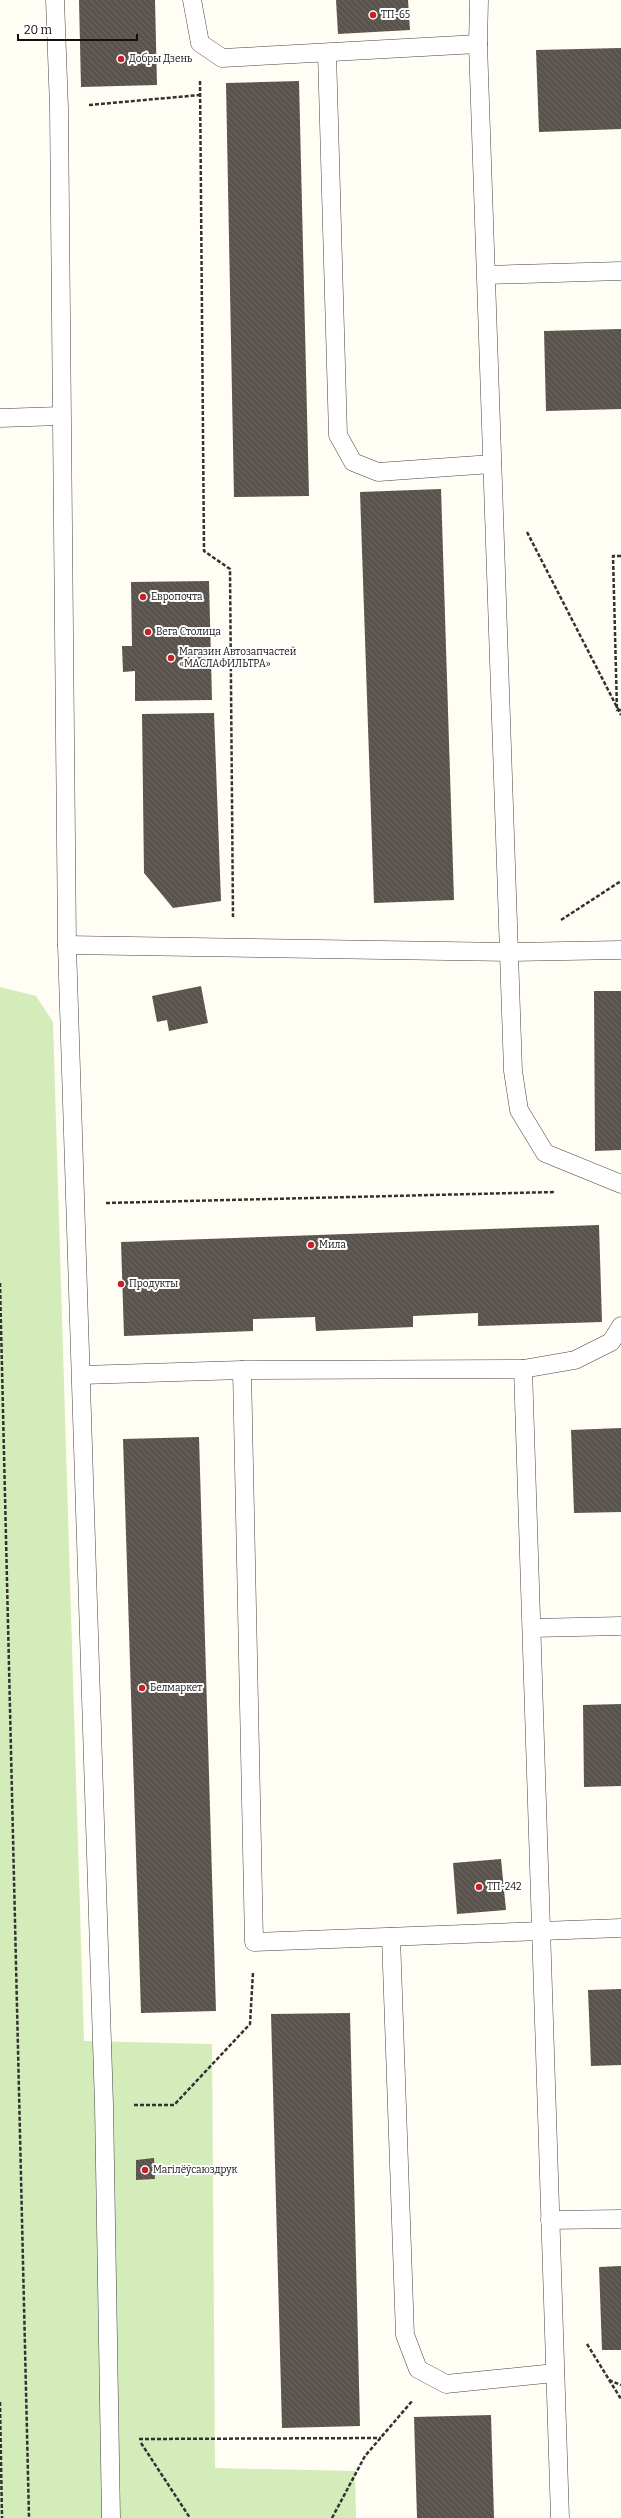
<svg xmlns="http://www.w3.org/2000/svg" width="621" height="2518" font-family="Bitter,serif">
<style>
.park{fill:#d3ecba}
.building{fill:url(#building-back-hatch)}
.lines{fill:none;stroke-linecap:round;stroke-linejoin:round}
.service-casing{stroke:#434343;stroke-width:19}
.path{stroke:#323232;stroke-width:2.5;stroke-dasharray:4 2;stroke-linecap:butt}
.service{stroke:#fff;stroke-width:18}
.poi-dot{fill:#c92025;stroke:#fff;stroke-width:1.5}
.labels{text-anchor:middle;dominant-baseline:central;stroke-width:4;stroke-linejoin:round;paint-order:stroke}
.poi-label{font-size:10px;fill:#101010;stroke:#fff;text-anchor:start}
</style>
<defs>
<pattern id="building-back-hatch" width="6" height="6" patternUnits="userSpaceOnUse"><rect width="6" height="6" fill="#5a524c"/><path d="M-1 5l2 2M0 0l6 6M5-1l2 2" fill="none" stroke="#6d6661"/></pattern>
</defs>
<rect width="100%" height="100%" fill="#fffdf4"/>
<!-- park -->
<path class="park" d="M0 987 36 996 53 1022 84 2041 212 2044 215 2468 355 2471 356 2518H0Z"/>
<!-- building -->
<g class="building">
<path d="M79 0H155L157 85 81 87Z"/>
<path d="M336 0H408L410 30 338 34Z"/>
<path d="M621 48V129L539 132 536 50Z"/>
<path d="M299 81 309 496 234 497 226 83Z"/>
<path d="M621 329V409L546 411 544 331Z"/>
<path d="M441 489 454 900 374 903 360 492Z"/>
<path d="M209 581 212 700 135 701V671L123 672 122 646H132L131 582Z"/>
<path d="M214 713 221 901 173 908 144 873 142 714Z"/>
<path d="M201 986 208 1023 169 1031 167 1020 157 1022 152 996Z"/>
<path d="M594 991H621V1150L595 1151Z"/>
<path d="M599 1225 602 1322 478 1326V1313L413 1316V1327L316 1331 315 1317 253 1319V1331L124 1336 121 1242Z"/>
<path d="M621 1428V1512L574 1513 571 1430Z"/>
<path d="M199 1437 216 2011 141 2013 123 1439Z"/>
<path d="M621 1704V1786L584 1787 583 1705Z"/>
<path d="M501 1859 506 1910 457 1914 453 1863Z"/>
<path d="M621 1989V2065L591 2066 588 1990Z"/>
<path d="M350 2013 360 2426 282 2428 271 2014Z"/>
<path d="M154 2158 155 2179 136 2180V2160Z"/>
<path d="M621 2266V2350H602L599 2267Z"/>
<path d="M491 2415 494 2518H417L414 2417Z"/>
</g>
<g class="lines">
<!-- service casing -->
<g class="service-casing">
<g id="service">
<path d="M55 0 59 108 67 945 104 2105 111 2518"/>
<path d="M192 0 200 43 222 58 478 44"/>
<path d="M479 0 478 44 513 1071 519 1110 545 1153 621 1184"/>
<path d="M327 53 338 435 353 462 378 472 492 464"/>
<path d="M487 275 621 271"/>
<path d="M0 418 60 416"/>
<path d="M67 945 511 952 621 950"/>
<path d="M523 1369 560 2518"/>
<path d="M242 1370 254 1942 621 1928"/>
<path d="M82 1375 242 1370 523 1369 575 1360 611 1342 621 1326"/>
<path d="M532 1628 621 1626"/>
<path d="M391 1937 405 2335 418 2369 446 2384 555 2373"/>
<path d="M550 2220 621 2219"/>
</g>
</g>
<!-- path -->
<g class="path">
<path d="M200 81 204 551 230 569 233 917"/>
<path d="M89 105 200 95"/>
<path d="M527 532 621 715"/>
<path d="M621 556H613L617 710H621"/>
<path d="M561 920 621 881"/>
<path d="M106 1203 555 1192"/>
<path d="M0 1283 29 2518"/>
<path d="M134 2105H174L250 2024 253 1972"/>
<path d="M587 2344 621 2399"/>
<path d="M609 2380 621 2385"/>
<path d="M0 2402 2 2518"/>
<path d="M139 2439 381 2438"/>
<path d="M141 2443 190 2518"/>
<path d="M332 2518 365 2456 413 2400"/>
</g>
<!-- service -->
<use href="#service" class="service"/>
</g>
<!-- markers -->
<g class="poi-dot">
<circle cx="373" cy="15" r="4"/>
<circle cx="121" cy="59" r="4"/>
<circle cx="143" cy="597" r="4"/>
<circle cx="148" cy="632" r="4"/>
<circle cx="171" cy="658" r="4"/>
<circle cx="311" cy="1245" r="4"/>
<circle cx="121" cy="1284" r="4"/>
<circle cx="142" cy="1688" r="4"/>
<circle cx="479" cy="1887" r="4"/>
<circle cx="145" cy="2170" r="4"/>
</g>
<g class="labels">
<!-- poi labels -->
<g class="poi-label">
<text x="381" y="15">ТП-65</text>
<text x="129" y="59">Добры Дзень</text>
<text x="151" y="597">Европочта</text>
<text x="156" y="632">Вега Столица</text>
<text x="179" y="652">Магазин Автозапчастей<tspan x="179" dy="12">«МАСЛАФИЛЬТРА»</tspan></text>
<text x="319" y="1245">Мила</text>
<text x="129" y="1284">Продукты</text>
<text x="150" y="1688">Белмаркет</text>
<text x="487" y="1887">ТП-242</text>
<text x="153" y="2170">Магілёўсаюздрук</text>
</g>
</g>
<!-- scale -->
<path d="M18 34v6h119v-6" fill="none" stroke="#101010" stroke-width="2"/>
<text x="24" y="34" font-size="12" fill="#101010" stroke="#ffffff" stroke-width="3" paint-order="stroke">20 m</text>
</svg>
